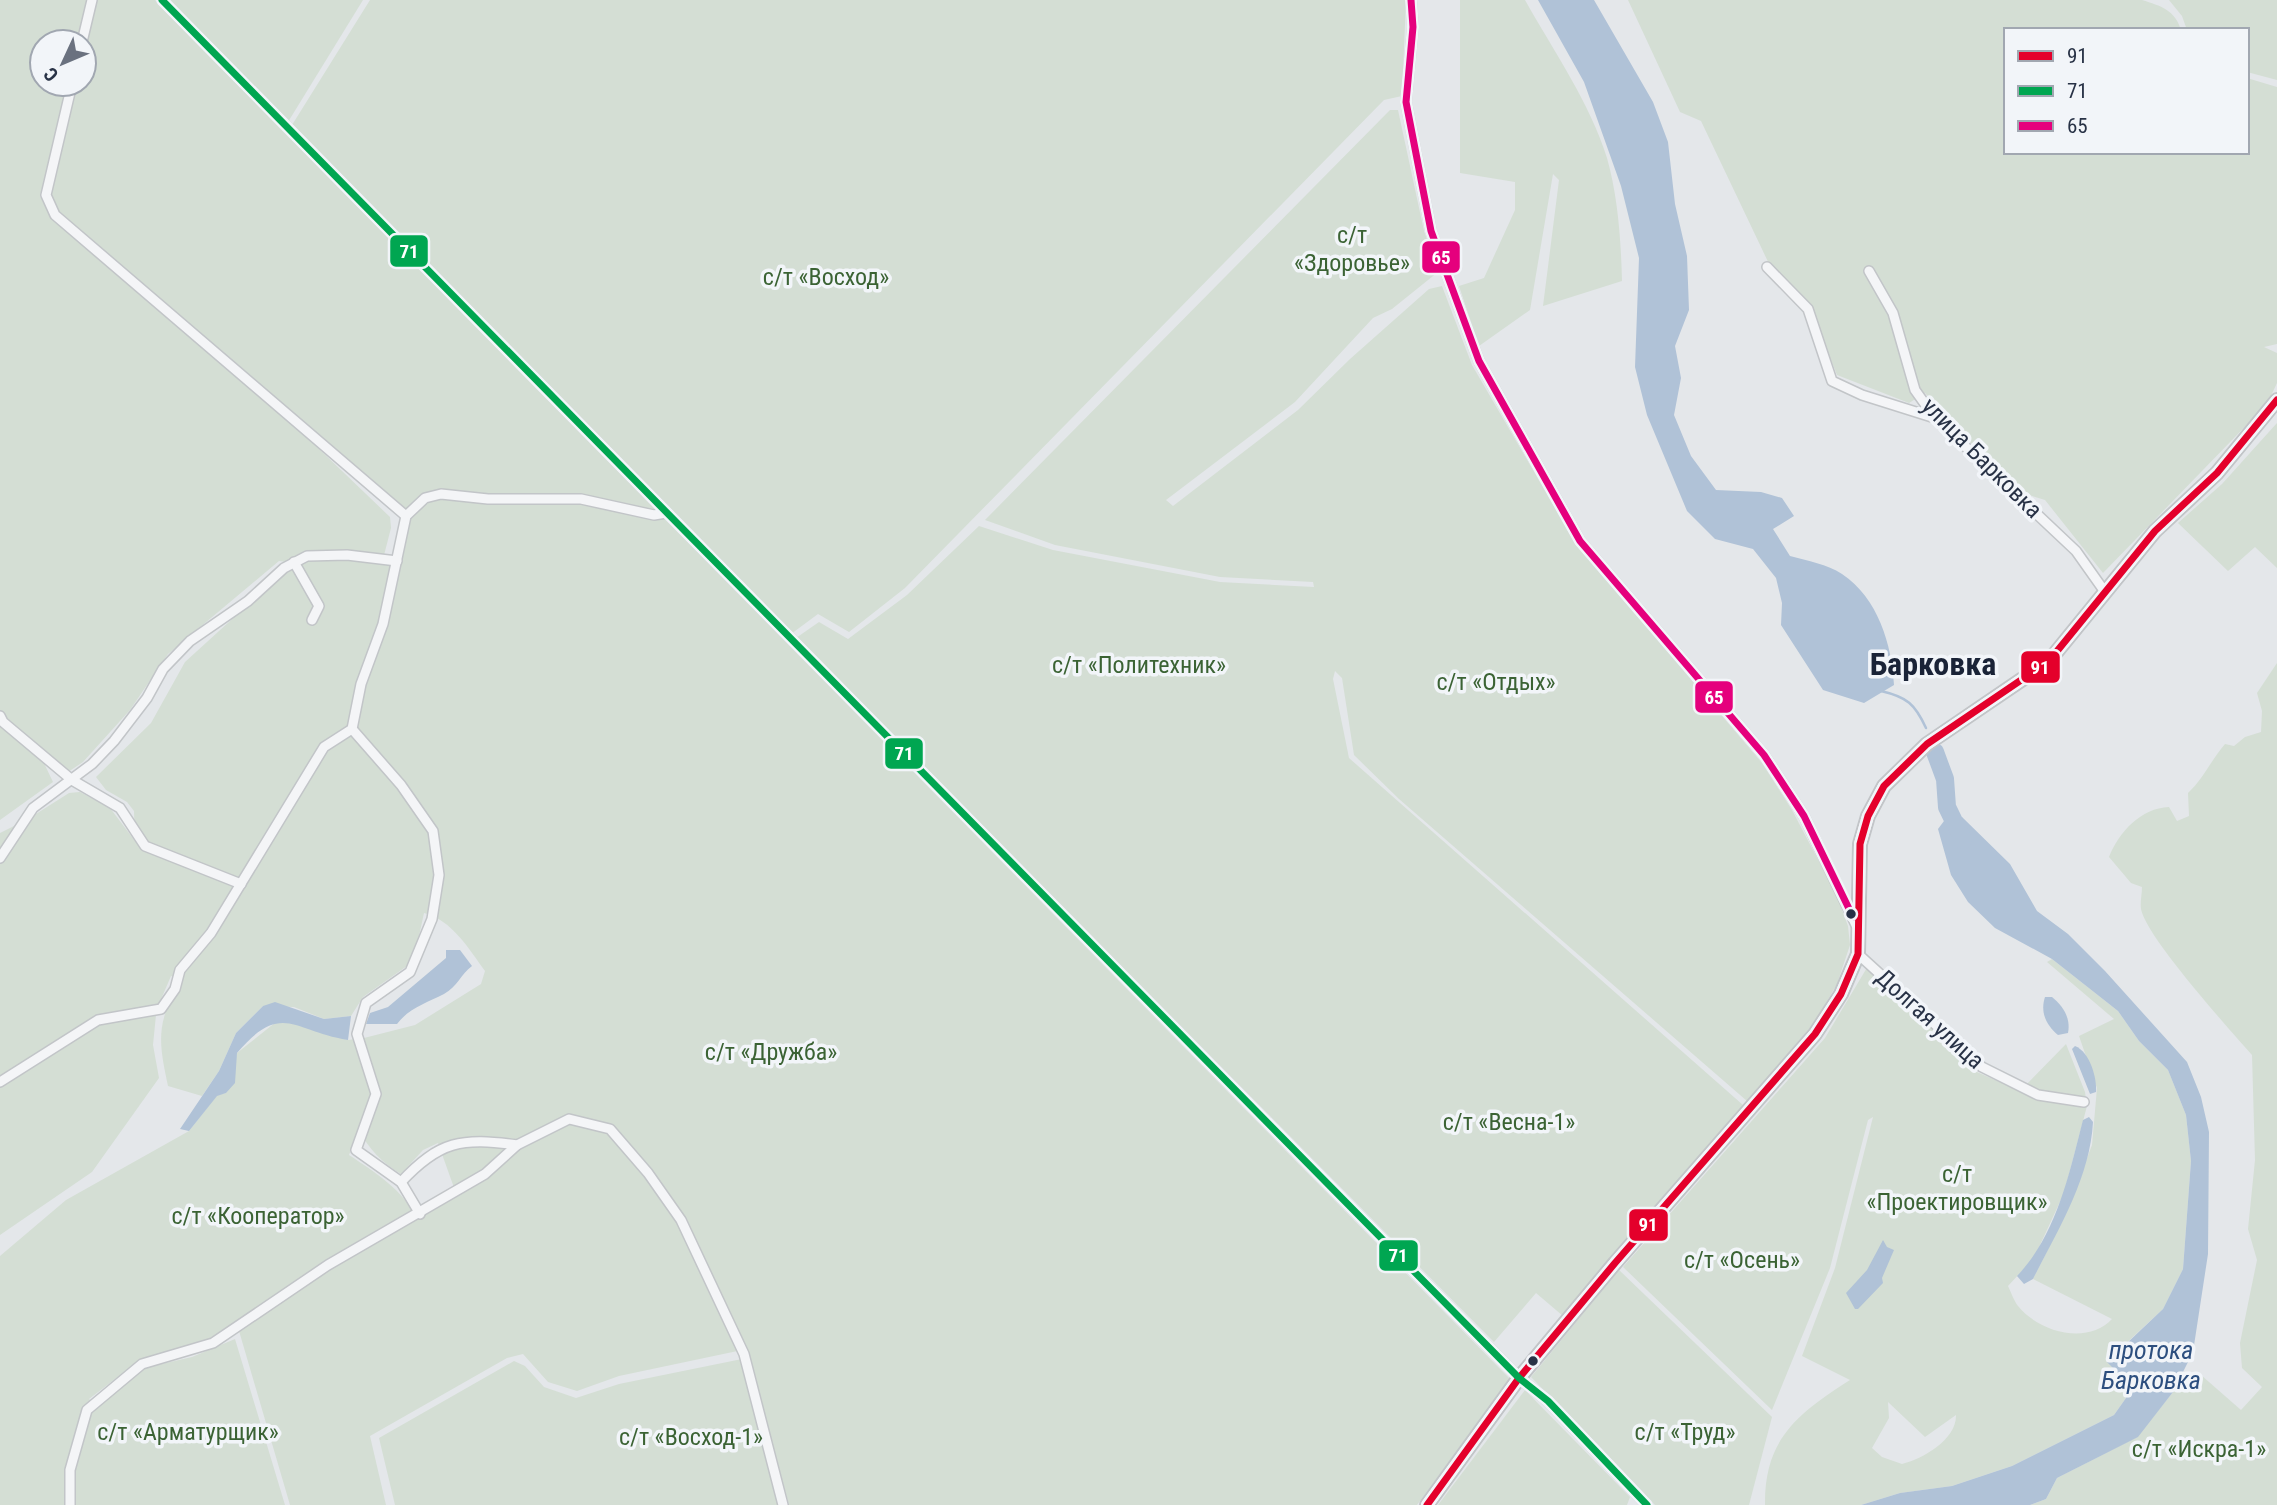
<svg xmlns="http://www.w3.org/2000/svg" width="2277" height="1505" font-family="'Roboto Condensed',sans-serif">
<style>
.green{fill:#d4ded4;fill-rule:evenodd}
.water{fill:#b0c2d7}
.lines{fill:none;stroke-linecap:round;stroke-linejoin:round}
.stream{stroke:#b0c2d7;stroke-width:2.5}
.river{stroke:#b0c2d7;stroke-width:18}
.street-casing{stroke:#c2c5c8;stroke-width:12}
.secondary-casing{stroke:#c2c5c8;stroke-width:16}
.street{stroke:#f4f5f7;stroke-width:9}
.secondary{stroke:#f8f8f8;stroke-width:12}
.bus-1-casing{stroke:#f2f5f9;stroke-width:12}
.bus-2-casing{stroke:#f2f5f9;stroke-width:12}
.bus-3-casing{stroke:#f2f5f9;stroke-width:12}
.bus-1{stroke:#e4002b;stroke-width:7}
.bus-2{stroke:#00a651;stroke-width:7}
.bus-3{stroke:#e5007d;stroke-width:7}
.bus-dot{fill:#283246;stroke:#f2f5f9;stroke-width:2.5}
.labels{text-anchor:middle;dominant-baseline:central;stroke-width:7;stroke-linejoin:round;paint-order:stroke}
.park-label{font-size:24px;fill:#3b6334;stroke:#f2f5f9}
.street-label{font-size:24px;fill:#283246;stroke:#f2f5f9}
.water-label{font-size:26px;font-style:italic;fill:#2d4f7f;stroke:#f2f5f9}
.district-label{font-size:32px;font-weight:bold;fill:#1a2337;stroke:#f2f5f9}
.line-badge{stroke:#f2f5f9;stroke-width:2.5}
.badge-label{font-size:19px;text-anchor:middle;font-weight:bold;fill:#fff}
</style>
<rect width="100%" height="100%" fill="#e4e7ea"/>
<!-- green -->
<g class="green">
<path d="M0 0H155L1510 1379 1417 1505H789L747 1349 619 1376 577 1391 548 1382 523 1354 507 1358 370 1436 386 1505H290L237 1324 211 1341 176 1354 141 1359 89 1399 97 1406 144 1368 192 1357 235 1339 285 1505H0V1256L66 1200 189 1131 217 1095 226 1093 237 1053 276 1022H289L348 1040 364 1038 415 1025 481 984 485 971C469 949 452 920 424 913L416 950 407 966 363 997 351 1016 324 1019 294 1007 263 1006 236 1033 219 1071 202 1096 168 1086C163 1061 157 1039 165 1014 169 1001 179 994 180 980L171 976 159 1004 96 1015 23 1063 101 1022 156 1015 153 1045 159 1078 92 1172 0 1235V833L28 819 69 793 80 792 110 808 135 841 134 811 127 802 106 790 96 777 151 723 185 662 230 621 286 562 279 561 168 654 130 710 83 762 68 772 33 740 53 782 0 820ZM42 42H84V84H42ZM55 134 63 144 50 194 58 213 157 297 150 302 51 217 40 196ZM323 441 411 516 400 567 382 563 391 528 390 517 317 447ZM359 1129C367 1148 384 1164 401 1174L423 1150 438 1143 457 1196 417 1218C402 1189 376 1173 349 1155Z"/>
<path d="M166 0H363L288 122Z"/>
<path d="M370 0H1406L1402 96 1384 100 905 588 849 632 818 614 791 634 292 125Z"/>
<path d="M1460 0H1525C1553 50 1590 103 1607 158 1618 197 1621 241 1622 281L1543 306 1559 180 1553 174 1530 310 1479 346 1459 286 1484 278 1515 210V182L1460 173Z"/>
<path d="M1628 0H2142C2161 6 2175 10 2181 30H2006V152H2247V78L2277 87V344L2264 347 2277 353V383L2267 404 2103 573 2045 500 2029 495 1963 436 1925 393 1909 403 1837 375 1810 307 1771 268 1701 121 1680 112Z"/>
<path d="M2169 0H2277V80L2247 72V30H2187L2182 16Z"/>
<path d="M1390 110H1398L1424 231 1438 272 1392 309 1373 318 1295 402 1166 500 1173 506 1298 410 1350 359 1429 289 1442 286 1472 365 1576 544 1762 763 1792 810 1837 896 1848 926 1850 945 1837 984 1815 1022 1747 1101 1399 799 1354 755 1342 678 1335 671 1333 679 1349 758 1743 1105 1563 1316 1536 1293 1494 1342 796 638 819 622 848 639 907 595 979 526 1053 550 1220 582 1314 587 1313 582 1220 577 1055 545 985 520Z"/>
<path d="M2277 423V568L2255 547 2228 571 2178 523 2222 484Z"/>
<path d="M2277 663V1505H2030L2046 1499 2057 1478 2137 1437 2173 1392 2201 1375 2241 1410 2262 1387 2242 1368 2240 1343 2257 1260 2248 1229 2255 1160 2252 1055C2230 1030 2146 937 2141 909 2140 902 2142 894 2142 887L2131 883 2109 857C2119 832 2141 808 2169 807L2177 821 2189 816 2188 793C2204 778 2211 760 2225 744L2234 746 2245 737 2261 732 2262 711 2257 693Z"/>
<path d="M2052 959 2118 1011 2139 1041 2168 1070 2186 1115 2191 1161 2183 1269 2163 1309 2107 1361 2121 1376 2126 1398 2114 1415 2012 1466 1952 1486 1900 1493 1861 1505H1765C1764 1438 1799 1413 1850 1380L1802 1356 1835 1268 1873 1117 1868 1120 1830 1268 1772 1410 1623 1267 1825 1038 1868 966 1965 1057 1961 1065 2020 1091 2066 1044 2085 1092 2087 1106 2064 1193 2034 1258 2008 1286C2011 1292 2014 1301 2018 1306 2040 1333 2088 1345 2112 1319L2033 1279 2065 1215 2092 1145 2097 1088 2079 1036 2114 1019 2047 962ZM1888 1402 1925 1437 1956 1415C1957 1439 1923 1459 1902 1464L1882 1457 1872 1448 1889 1418Z"/>
<path d="M1619 1270 1772 1417 1749 1505H1655L1531 1377Z"/>
<path d="M742 1359 778 1505H395L379 1438 514 1361 525 1366 544 1387 576 1398 619 1384Z"/>
<path d="M1525 1390 1630 1497 1627 1505H1438Z"/>
</g>
<!-- water -->
<g class="water">
<path d="M1538 0H1594L1653 102 1668 142 1675 204 1687 256 1689 310 1675 346 1681 378 1674 415 1691 456 1716 490 1761 492 1782 498 1794 516 1773 529 1790 556C1808 561 1827 564 1842 574 1878 598 1892 645 1894 685L1864 703 1823 690 1781 625 1782 603 1776 578 1753 549 1715 539 1687 511 1647 415 1635 367 1639 258 1621 186 1584 82Z"/>
<path d="M1962 817 2010 864 2037 911 2068 934 2105 971 2187 1062 2201 1097 2209 1132 2208 1254 2193 1352 2173 1392 2138 1437 2057 1478 2046 1499 2030 1505H1861L1900 1493 1952 1486 2012 1466 2114 1415 2126 1398 2121 1376 2107 1362 2163 1309 2183 1269 2191 1161 2186 1115 2168 1070 2139 1041 2118 1011 2052 959 1995 928 1968 902 1951 875 1938 829 1944 821Z"/>
<path d="M446 950H460L472 966C461 974 457 987 444 994 427 1003 410 1007 397 1024H366L370 1013 388 1007 446 958Z"/>
<path d="M2045 997H2052C2063 1006 2071 1018 2068 1033L2058 1035C2046 1025 2040 1012 2045 997Z"/>
<path d="M275 1002 324 1019 351 1016 348 1040C294 1032 282 1000 237 1053L235 1083 226 1093 217 1096 189 1131 180 1129 219 1071 236 1033 263 1006Z"/>
<path d="M2075 1046C2090 1052 2097 1078 2096 1092L2090 1094 2072 1049Z"/>
<path d="M2089 1117 2093 1122C2090 1178 2058 1230 2033 1279L2024 1284 2017 1276C2057 1234 2069 1174 2083 1120Z"/>
<path d="M1883 1240 1887 1247 1894 1250 1882 1278 1883 1283 1858 1309H1855L1846 1293 1867 1270Z"/>
</g>
<g class="lines">
<!-- stream -->
<path class="stream" d="M1881 691C1907 697 1915 704 1926 728"/>
<!-- river -->
<path class="river" d="M1935 752 1945 779 1947 807 1963 840"/>
<!-- street casing -->
<g class="street-casing">
<g id="street">
<path d="M162 0 1519 1378 1548 1401 1647 1505"/>
<path d="M1411 0 1413 27 1406 102 1431 231 1479 361 1580 541 1764 755 1804 816 1856 925"/>
<path d="M82 42 92 0"/>
<path d="M72 84 46 195 55 215 406 516"/>
<path d="M1767 267 1808 309 1832 381 1862 395 1935 418"/>
<path d="M1869 271 1893 313 1915 390 1935 418 2076 551 2105 592"/>
<path d="M294 562 319 606 312 620"/>
<path d="M0 716 3 722 72 780 120 808 145 846 241 884"/>
<path d="M352 729 401 785 433 831 439 875 432 919 410 972 366 1003 357 1034 376 1094 356 1150 401 1182 420 1214"/>
<path d="M0 858 33 808 92 764 114 741 147 698 163 669 190 641 248 601 284 568 307 556 347 555 397 561"/>
<path d="M1858 954 1982 1067 2038 1095 2084 1102"/>
<path d="M0 1082 98 1020 161 1009 175 989 180 970 211 933 324 747 352 729 361 684 383 624 406 516 425 498 441 494 488 499H581L654 515 666 513"/>
<path d="M401 1182C439 1141 462 1137 517 1145"/>
<path d="M70 1505V1470L87 1410 142 1364 213 1343 328 1265 485 1174 517 1145 569 1119 610 1129 648 1173 681 1220 744 1354 783 1505"/>
</g>
</g>
<!-- secondary casing -->
<g class="secondary-casing">
<path id="secondary" d="M1427 1505 1519 1378 1615 1263 1815 1034 1841 994 1858 954 1860 844 1868 816 1884 786 1927 744 2049 661 2155 531 2217 473 2277 400"/>
</g>
<!-- street -->
<use href="#street" class="street"/>
<!-- secondary -->
<use href="#secondary" class="secondary"/>
<!-- bus-1 casing -->
<g class="bus-1-casing">
<path id="bus-1" d="M1427 1505 1519 1378 1615 1263 1815 1034 1841 994 1858 954 1860 844 1868 816 1884 786 1927 744 2049 661 2155 531 2217 473 2277 400"/>
</g>
<!-- bus-2 casing -->
<g class="bus-2-casing">
<path id="bus-2" d="M162 0 1519 1378 1548 1401 1647 1505"/>
</g>
<!-- bus-3 casing -->
<g class="bus-3-casing">
<path id="bus-3" d="M1411 0 1413 27 1406 102 1431 231 1479 361 1580 541 1764 755 1804 816 1853 917"/>
</g>
<!-- bus-1 -->
<use href="#bus-1" class="bus-1"/>
<!-- bus-2 -->
<use href="#bus-2" class="bus-2"/>
<!-- bus-3 -->
<use href="#bus-3" class="bus-3"/>
</g>
<!-- markers -->
<g class="bus-dot">
<circle cx="1851" cy="914" r="6"/>
<circle cx="1533" cy="1361" r="6"/>
</g>
<g class="labels">
<!-- park labels -->
<g class="park-label">
<text x="1352" y="235">с/т<tspan x="1352" dy="28">«Здоровье»</tspan></text>
<text x="826" y="277">с/т «Восход»</text>
<text x="1139" y="665">с/т «Политехник»</text>
<text x="1496" y="682">с/т «Отдых»</text>
<text x="771" y="1052">с/т «Дружба»</text>
<text x="1509" y="1122">с/т «Весна-1»</text>
<text x="1957" y="1174">с/т<tspan x="1957" dy="28">«Проектировщик»</tspan></text>
<text x="258" y="1216">с/т «Кооператор»</text>
<text x="1742" y="1260">с/т «Осень»</text>
<text x="188" y="1432">с/т «Арматурщик»</text>
<text x="1685" y="1432">с/т «Труд»</text>
<text x="691" y="1437">с/т «Восход-1»</text>
<text x="2199" y="1449">с/т «Искра-1»</text>
</g>
<!-- street labels -->
<g class="street-label">
<text transform="translate(1982 458) rotate(45)">улица Барковка</text>
<text transform="translate(1930 1019) rotate(42)">Долгая улица</text>
</g>
<!-- water labels -->
<g class="water-label">
<text x="2151" y="1350">протока<tspan x="2151" dy="30">Барковка</tspan></text>
</g>
<!-- district labels -->
<g class="district-label">
<text x="1933" y="664">Барковка</text>
</g>
</g>
<g class="line-badge">
<rect x="389" y="234" width="40" height="34" rx="7" fill="#00a651"/>
<rect x="1421" y="240" width="40" height="34" rx="7" fill="#e5007d"/>
<rect x="2020" y="650" width="41" height="34" rx="7" fill="#e4002b"/>
<rect x="1694" y="680" width="40" height="34" rx="7" fill="#e5007d"/>
<rect x="884" y="737" width="40" height="33" rx="7" fill="#00a651"/>
<rect x="1628" y="1208" width="41" height="34" rx="7" fill="#e4002b"/>
<rect x="1378" y="1239" width="41" height="33" rx="7" fill="#00a651"/>
</g>
<g class="badge-label">
<text x="409" y="258">71</text>
<text x="1441" y="264">65</text>
<text x="2040" y="674">91</text>
<text x="1714" y="704">65</text>
<text x="904" y="760">71</text>
<text x="1648" y="1231">91</text>
<text x="1398" y="1262">71</text>
</g>
<!-- legend -->
<rect x="2004" y="28" width="245" height="126" fill="#f2f5f9" stroke="#a1a7b1" stroke-width="2"/>
<rect x="2018" y="51" width="35" height="10" fill="#e4002b" stroke="#a1a7b1" stroke-width="2"/>
<text x="2067" y="63" font-size="21" fill="#283246">91</text>
<rect x="2018" y="86" width="35" height="10" fill="#00a651" stroke="#a1a7b1" stroke-width="2"/>
<text x="2067" y="98" font-size="21" fill="#283246">71</text>
<rect x="2018" y="121" width="35" height="10" fill="#e5007d" stroke="#a1a7b1" stroke-width="2"/>
<text x="2067" y="133" font-size="21" fill="#283246">65</text>
<!-- north arrow -->
<g transform="translate(63 63) rotate(226)"><circle r="33" fill="#f2f5f9" stroke="#a1a7b1" stroke-width="2"/>
<path d="M0-5L12 26L0 18L-12 26Z" fill="#6a717f"/>
<text y="-10" font-size="19" font-weight="bold" text-anchor="middle" fill="#283246">С</text>
</g>
</svg>
